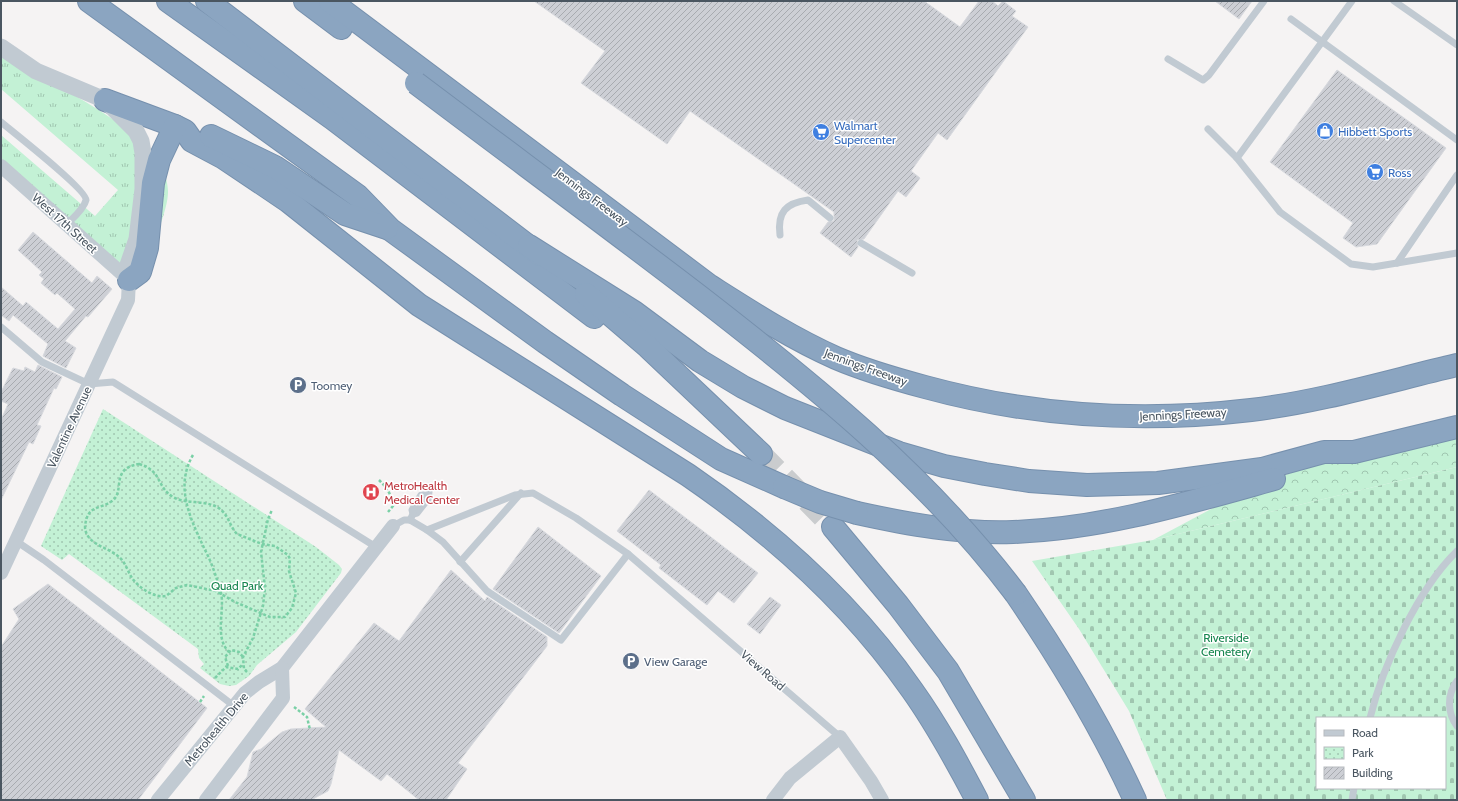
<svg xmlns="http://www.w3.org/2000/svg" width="1458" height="801" font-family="Cabin,sans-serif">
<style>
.grass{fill:url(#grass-tufts)}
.forest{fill:url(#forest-crowns)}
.cemetery{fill:url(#cemetery-stones);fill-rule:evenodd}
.park{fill:url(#park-dots)}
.building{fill:url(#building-hatch);stroke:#d7d9de}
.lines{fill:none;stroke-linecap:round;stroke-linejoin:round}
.motorway-tunnel{stroke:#caccce;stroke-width:22;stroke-dasharray:22 11;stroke-linecap:butt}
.motorway-casing{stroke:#7690ad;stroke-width:24}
.path{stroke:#7ad0a6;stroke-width:2.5;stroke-dasharray:3 2;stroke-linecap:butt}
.service{stroke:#c1cad2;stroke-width:7}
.minor{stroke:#c1cad2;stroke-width:14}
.tertiary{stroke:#c1cad2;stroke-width:17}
.motorway{stroke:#8ba5c1;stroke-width:22}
.motorway-bridge-casing{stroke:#7690ad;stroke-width:24;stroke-linecap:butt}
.motorway-bridge{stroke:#8ba5c1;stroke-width:22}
.labels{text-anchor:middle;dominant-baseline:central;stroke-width:3;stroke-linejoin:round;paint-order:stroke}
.shop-label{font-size:12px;fill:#366cbe;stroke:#fff;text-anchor:start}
.street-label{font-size:12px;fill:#4a5661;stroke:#fff}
.service-label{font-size:12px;fill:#4e5e75;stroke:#fff;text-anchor:start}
.health-label{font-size:12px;fill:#be3a42;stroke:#fff;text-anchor:start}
.park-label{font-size:12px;fill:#17864f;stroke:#fff}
</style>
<defs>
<pattern id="grass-tufts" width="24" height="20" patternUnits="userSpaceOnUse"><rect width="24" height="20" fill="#c3f1d5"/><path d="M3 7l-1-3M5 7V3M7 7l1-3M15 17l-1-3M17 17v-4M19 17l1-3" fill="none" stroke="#a0c6b0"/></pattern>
<pattern id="forest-crowns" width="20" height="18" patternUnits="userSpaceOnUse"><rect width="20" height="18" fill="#c3f1d5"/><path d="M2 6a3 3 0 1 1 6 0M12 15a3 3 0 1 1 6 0" fill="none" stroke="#a0c6b0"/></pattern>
<pattern id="cemetery-stones" width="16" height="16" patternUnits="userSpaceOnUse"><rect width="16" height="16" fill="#c3f1d5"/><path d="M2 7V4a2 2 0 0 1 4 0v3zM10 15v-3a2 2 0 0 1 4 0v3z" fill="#a0c6b0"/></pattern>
<pattern id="park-dots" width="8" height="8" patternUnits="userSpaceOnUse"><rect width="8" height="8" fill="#c3f1d5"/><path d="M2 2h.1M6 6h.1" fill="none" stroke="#a0c6b0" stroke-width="1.8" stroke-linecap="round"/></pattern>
<pattern id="building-hatch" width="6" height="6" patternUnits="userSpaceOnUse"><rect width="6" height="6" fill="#cdcfd5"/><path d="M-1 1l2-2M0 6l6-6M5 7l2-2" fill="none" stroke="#a8abb0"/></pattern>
</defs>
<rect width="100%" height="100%" fill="#f5f3f3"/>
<!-- grass -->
<path class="grass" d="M1 47C20 60 40 73 59 86 94 108 170 145 168 193 167 217 145 261 135 285L1 166V135L95 216 118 190 1 89Z"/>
<!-- forest -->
<path class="forest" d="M1457 427V467L1153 540 1258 484 1354 452Z"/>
<!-- cemetery -->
<path class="cemetery" d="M1457 467V800H1167L1129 711 1079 629 1032 561 1153 540ZM1317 718H1445V788H1317Z"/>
<!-- park -->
<path class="park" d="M103 409 316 547 339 565 342 569 341 573 296 632 257 665 249 676 236 685 229 686 220 684 200 668 204 664 199 658 198 649 69 554 62 560 41 546Z"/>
<!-- building -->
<g class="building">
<path d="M534 1H924L960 27 979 1H992L998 6 1003 1 1016 11 1012 16 1028 27 947 140 938 133 911 171 920 178 906 197 898 191 864 239 857 240 858 247 851 257 820 233 828 222 834 221V212L690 111 667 144 581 83 605 51Z"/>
<path d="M1215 1H1252L1239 19Z"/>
<path d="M1337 70 1446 148 1377 244 1356 247 1343 238 1353 223 1270 162Z"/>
<path d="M33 232 92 283 97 276 112 289 88 317 86 316 65 341 76 348 66 368 43 356 48 344 13 315 9 321 1 315V287L23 306 26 302 58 329 75 309 57 293 55 295 41 283 44 279 39 275 42 272 18 250Z"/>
<path d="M38 365 62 377 56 389 54 388 37 425 41 426 33 444 29 442 1 500V420L8 404 1 401V392L13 368 24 371 25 367 35 372Z"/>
<path d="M649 490 758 573 734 603 718 591 707 605 659 568 661 565 617 531Z"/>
<path d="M538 527 601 576 559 633 493 589Z"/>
<path d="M451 570 485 601 487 597 547 637V646L458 763 467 769 446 800H419L387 774 381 781 339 750 331 784 328 791 311 800H229L247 777 253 752 261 749 282 732 291 729 326 727 305 709 374 623 399 641Z"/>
<path d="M48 584 207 708 138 800H1V647L19 619 13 609Z"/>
<path d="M770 597 781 605 760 634 747 624Z"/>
</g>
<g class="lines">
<!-- motorway-tunnel -->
<path class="motorway-tunnel" d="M761 454 833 527"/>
<!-- motorway casing -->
<g class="motorway-casing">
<g id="motorway">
<path d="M89 1 358 196 391 230 545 342 622 395 721 459 784 487"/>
<path d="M168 1 332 118 594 317"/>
<path d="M207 1 540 255"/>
<path d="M305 1 341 28"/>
<path d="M330 1 710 286C751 312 791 338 836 358 864 370 895 379 925 387 1031 416 1141 423 1251 410 1320 402 1389 381 1457 365"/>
<path d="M105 100 175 126 185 131 192 141 224 158 288 201 419 305 688 475C774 534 852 604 912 690 937 725 957 762 977 800"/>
<path d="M211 136 275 167 345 214 387 228"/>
<path d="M529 246 634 312 700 361 743 387 785 408 899 453 944 466 985 474 1029 481 1087 485 1158 483 1262 469 1324 452H1354L1457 427"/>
<path d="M129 280 140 272 147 248 153 183 159 160 175 126"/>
<path d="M586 294 648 347 761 454"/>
<path d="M857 513C907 524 961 534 1013 532 1102 529 1188 503 1274 479"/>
<path d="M833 527 898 605 948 671 1024 800"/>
<path d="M1016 594C1061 660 1102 728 1135 800"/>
</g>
</g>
<!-- path -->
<g class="path">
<path d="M193 455C174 487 191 520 205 550 212 563 217 579 221 593 225 610 214 638 229 652"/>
<path d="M139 464C163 471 156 487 173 497 187 505 207 499 220 509 229 516 230 527 237 534L262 544 275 546 288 555 290 559 289 571 296 593 292 608 285 617H270L235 602 216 591 187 585 176 588 166 596C154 598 139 588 132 578 128 572 126 564 121 559 111 547 86 546 85 527 87 504 100 510 112 501 126 491 109 469 139 464Z"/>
<path d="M379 480C387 488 392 495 393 506L388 512"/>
<path d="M228 666 225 657 231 650 239 652 243 657"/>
<path d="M247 672 244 669 243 657 253 638 263 606 265 588 261 552 268 519 272 510"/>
<path d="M215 678 226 667 238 669 243 664"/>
<path d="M200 702 204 696"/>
<path d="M294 707 307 717 310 730"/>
</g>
<!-- service -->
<g class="service">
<path d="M1394 1 1457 45"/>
<path d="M1291 19 1457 140"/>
<path d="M1168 59 1203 80 1209 75 1264 1"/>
<path d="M1 122C13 132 87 190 86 200 84 209 73 218 67 224"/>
<path d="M1208 129 1237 158 1280 212 1351 264 1373 267 1457 253"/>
<path d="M1237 158 1352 1"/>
<path d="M780 235C777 212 786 203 808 200L830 218"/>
<path d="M861 243 912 273"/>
<path d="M1397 263 1457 175"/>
<path d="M1 327 42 362 89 384 113 382 376 547"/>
<path d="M413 514 417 513 428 499 429 492"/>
<path d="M410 520 413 514 412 510 421 495H427"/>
<path d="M393 526 404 520H410L427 530 443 542 487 591 561 640 628 554"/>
<path d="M427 530 515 495 533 493 576 518 628 554 840 737"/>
<path d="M16 541 44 560 234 706"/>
<path d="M460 562 521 493"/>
<path d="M1457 681C1447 694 1447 713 1457 726"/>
<path d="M1370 718C1383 665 1418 589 1457 551"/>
<path d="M1352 800 1354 788"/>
</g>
<!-- minor -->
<g class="minor">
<path d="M1 166 129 280 128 300 1 573"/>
<path d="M158 800 245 693 259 682 282 668 393 526"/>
<path d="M206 800 283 698 282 668"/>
<path d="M773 800 790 778 840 737 871 781 882 800"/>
</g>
<!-- tertiary -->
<path class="tertiary" d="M1 47 36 71 105 100 136 131 141 141 143 153V189L137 239 128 265 129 280"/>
<!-- motorway -->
<use href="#motorway" class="motorway"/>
<!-- motorway-bridge casing -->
<g class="motorway-bridge-casing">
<g id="motorway-bridge">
<path d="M416 83C510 154 605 224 699 296 814 385 928 477 1016 594"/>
<path d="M784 487 820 502 857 513"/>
</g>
</g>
<!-- motorway-bridge -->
<use href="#motorway-bridge" class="motorway-bridge"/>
</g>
<!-- icons -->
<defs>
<g id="shop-disc" transform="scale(0.9)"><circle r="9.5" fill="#3f7fe0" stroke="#fff"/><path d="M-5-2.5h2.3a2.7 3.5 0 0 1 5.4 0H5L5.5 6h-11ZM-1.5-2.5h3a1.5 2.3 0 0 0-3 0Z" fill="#fff"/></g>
<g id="supermarket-disc" transform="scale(0.9)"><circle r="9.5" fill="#3f7fe0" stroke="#fff"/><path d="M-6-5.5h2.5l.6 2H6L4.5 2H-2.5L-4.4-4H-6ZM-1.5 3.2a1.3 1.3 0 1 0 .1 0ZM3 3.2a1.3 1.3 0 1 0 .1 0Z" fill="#fff"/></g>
<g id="parking-disc" transform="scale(0.9)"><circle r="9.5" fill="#5c6f8a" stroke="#fff"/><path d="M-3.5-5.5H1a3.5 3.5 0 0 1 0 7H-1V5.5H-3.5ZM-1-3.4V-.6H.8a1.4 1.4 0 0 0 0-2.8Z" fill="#fff"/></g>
<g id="hospital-disc" transform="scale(0.9)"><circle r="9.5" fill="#e0444e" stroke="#fff"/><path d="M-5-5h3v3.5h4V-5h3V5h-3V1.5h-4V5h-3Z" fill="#fff"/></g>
</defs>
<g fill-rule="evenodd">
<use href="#shop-disc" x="1325" y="131"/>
<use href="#supermarket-disc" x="821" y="132"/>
<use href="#supermarket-disc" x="1375" y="172"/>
<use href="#parking-disc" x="298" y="385"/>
<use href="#hospital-disc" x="371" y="492"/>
<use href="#parking-disc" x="631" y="661"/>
</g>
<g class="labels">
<!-- shop labels -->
<g class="shop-label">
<text x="834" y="125">Walmart<tspan x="834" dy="14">Supercenter</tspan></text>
<text x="1338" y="131">Hibbett Sports</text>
<text x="1388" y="172">Ross</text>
</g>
<!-- street labels -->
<g class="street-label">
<text transform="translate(592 197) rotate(37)">Jennings Freeway</text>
<text transform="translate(65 223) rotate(42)">West 17th Street</text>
<text transform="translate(866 367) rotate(20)">Jennings Freeway</text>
<text transform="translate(1183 414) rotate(-3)">Jennings Freeway</text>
<text transform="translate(69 427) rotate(-65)">Valentine Avenue</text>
<text transform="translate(763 670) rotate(41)">View Road</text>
<text transform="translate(216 729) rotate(-50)">Metrohealth Drive</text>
</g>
<!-- service labels -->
<g class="service-label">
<text x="311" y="385">Toomey</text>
<text x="644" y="661">View Garage</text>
</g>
<!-- health labels -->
<g class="health-label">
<text x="384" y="485">MetroHealth<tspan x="384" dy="14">Medical Center</tspan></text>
</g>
<!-- park labels -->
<g class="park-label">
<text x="237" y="585">Quad Park</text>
<text x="1226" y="637">Riverside<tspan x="1226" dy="14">Cemetery</tspan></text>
</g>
</g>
<!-- border -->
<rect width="1458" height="801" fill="none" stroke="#4a5661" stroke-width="4"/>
<!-- legend -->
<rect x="1316" y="717" width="130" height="72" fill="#ffffff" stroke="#b7bbc0"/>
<rect x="1324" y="730" width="20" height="6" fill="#c1cad2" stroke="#b7bbc0"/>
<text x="1352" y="737" font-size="12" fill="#4a5661">Road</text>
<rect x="1324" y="747" width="20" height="12" fill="url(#park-dots)" stroke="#b7bbc0"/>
<text x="1352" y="757" font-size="12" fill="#4a5661">Park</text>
<rect x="1324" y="767" width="20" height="12" fill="url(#building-hatch)" stroke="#b7bbc0"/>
<text x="1352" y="777" font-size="12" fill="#4a5661">Building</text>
</svg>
